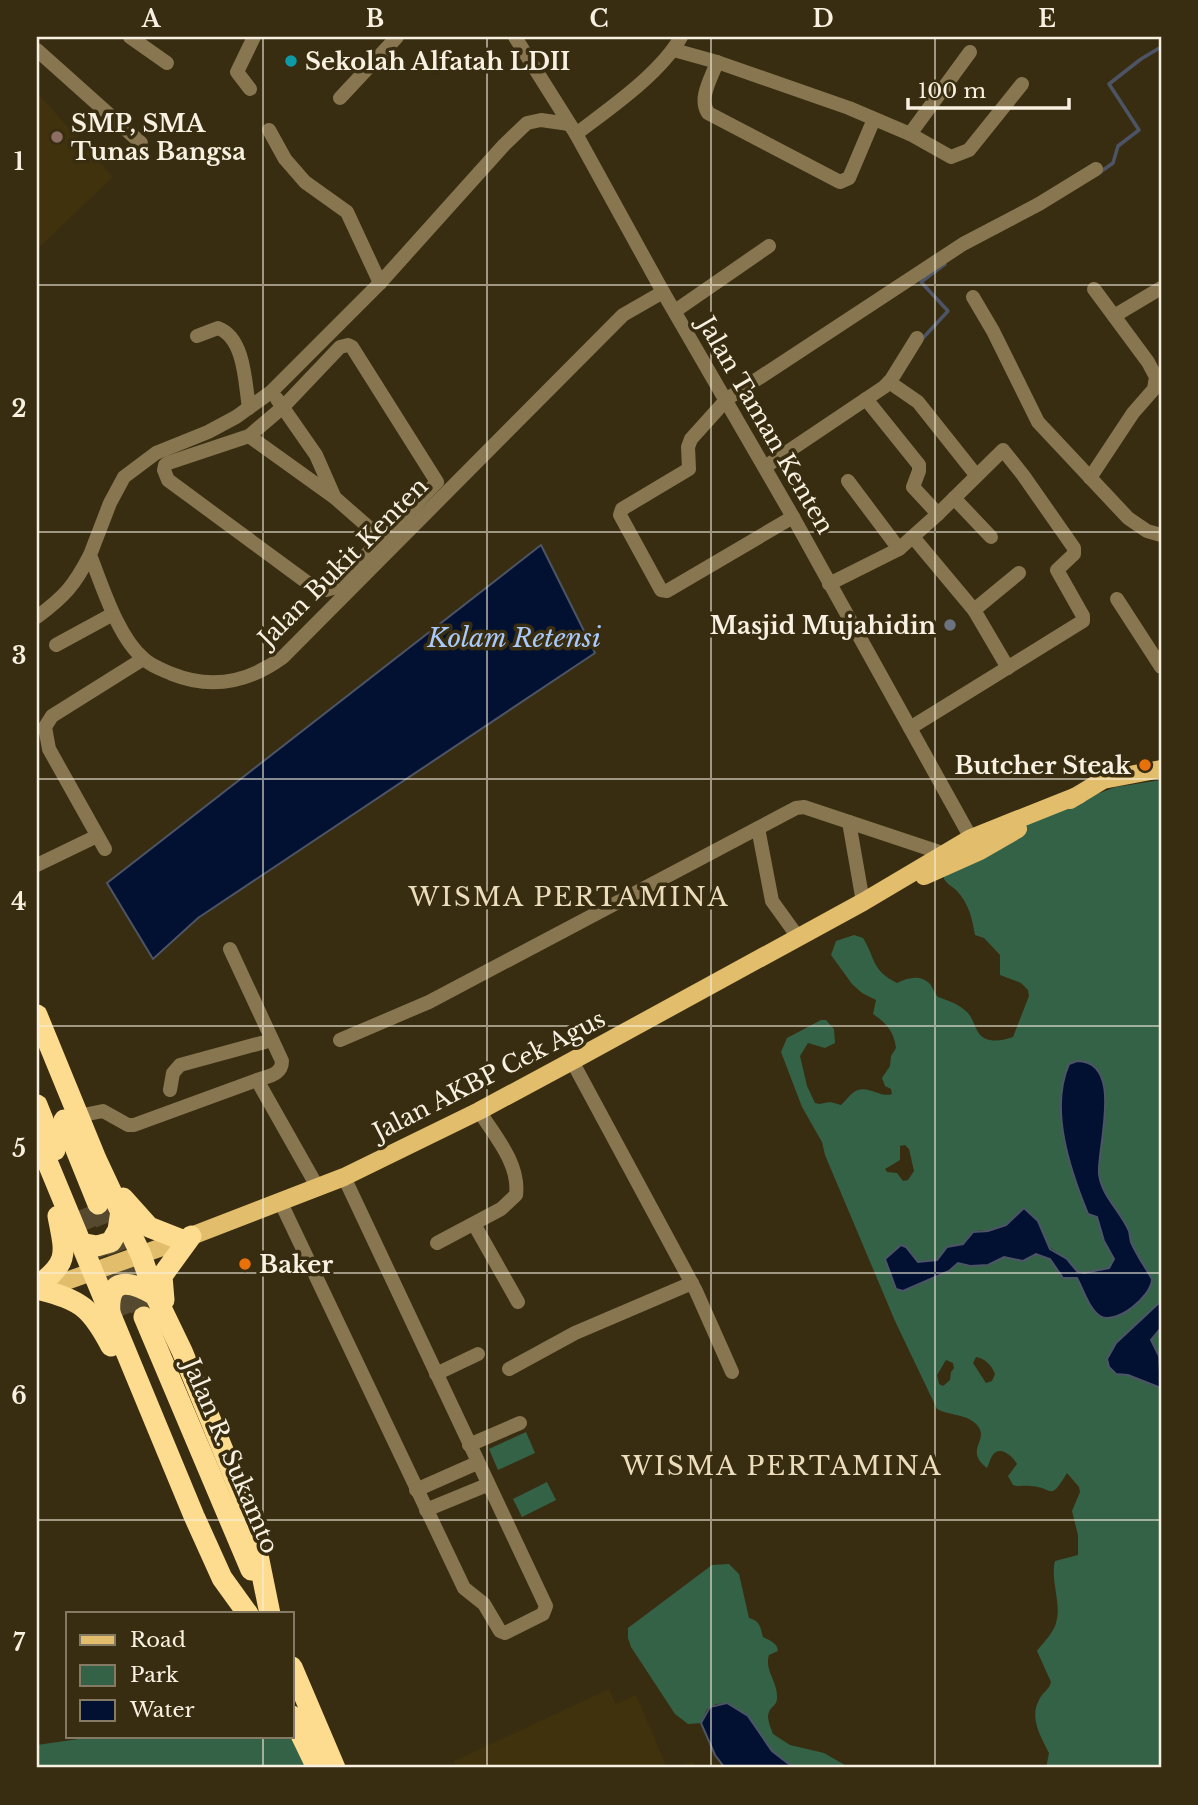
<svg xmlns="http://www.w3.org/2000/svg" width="1198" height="1805" font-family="'Libre Baskerville',serif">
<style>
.built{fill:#40320c}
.green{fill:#346247;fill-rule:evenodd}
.water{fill:#021131;stroke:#4c5466;stroke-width:2}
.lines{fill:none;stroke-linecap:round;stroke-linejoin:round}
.stream{stroke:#4c5466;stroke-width:3.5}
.highway-tunnel{stroke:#554a2f;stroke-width:21;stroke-dasharray:21 10;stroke-linecap:butt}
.minor{stroke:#877650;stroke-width:14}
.major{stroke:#e1bd6c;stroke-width:18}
.highway{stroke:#fddb8f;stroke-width:21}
.grid{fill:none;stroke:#f8f1e1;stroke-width:2;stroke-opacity:0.55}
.culture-dot{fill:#0f9aa8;stroke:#382d10;stroke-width:2.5}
.education-dot{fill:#8d6e63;stroke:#382d10;stroke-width:2.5}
.worship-dot{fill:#6b7280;stroke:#382d10;stroke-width:2.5}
.food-dot{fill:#e8710a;stroke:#382d10;stroke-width:2.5}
.labels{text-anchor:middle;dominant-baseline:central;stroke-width:7;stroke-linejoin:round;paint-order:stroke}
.poi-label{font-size:24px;font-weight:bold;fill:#f8f1e1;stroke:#382d10;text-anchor:start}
.street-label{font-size:24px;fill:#f8f1e1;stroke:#382d10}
.water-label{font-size:26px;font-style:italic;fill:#aac9fb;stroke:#382d10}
.neighbourhood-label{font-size:26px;letter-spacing:2px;fill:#ebddbc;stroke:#382d10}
.neatline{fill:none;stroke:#f8f1e1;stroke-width:2.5}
.grid-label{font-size:23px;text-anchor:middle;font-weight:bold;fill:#f8f1e1}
</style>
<rect width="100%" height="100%" fill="#382d10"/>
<!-- built -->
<g class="built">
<path d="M39 95 113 177 37 249V97Z"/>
<path d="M609 1689 616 1704 636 1695 667 1768 693 1762 696 1768H457L454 1761Z"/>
</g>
<!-- green -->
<g class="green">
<path d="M1161 780V1301L1116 1343 1107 1359 1109 1367 1116 1374 1128 1375 1161 1388V1768H1046L1049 1753C1041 1737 1029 1718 1039 1700 1042 1693 1049 1690 1051 1682L1037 1651C1043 1643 1054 1632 1056 1623 1062 1603 1050 1580 1055 1561L1078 1555V1535L1072 1511 1080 1492 1079 1487 1067 1473C1049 1503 1054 1487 1030 1486 1024 1485 1019 1487 1013 1485L1008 1476 1017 1464C1013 1456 999 1444 992 1456 990 1459 989 1464 987 1468 962 1449 993 1439 975 1423 965 1414 948 1415 937 1409L895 1321 825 1155 822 1142 802 1107 781 1052 787 1038 821 1020H826L834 1029 835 1043 825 1048 808 1043 800 1056 807 1086 815 1103 819 1104 830 1102 841 1105C846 1101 851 1092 858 1090 870 1086 880 1098 892 1094L891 1089 885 1086 882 1078 890 1066 891 1056 896 1048C894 1031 886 1023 873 1014L876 1000 862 993 852 984 831 955 836 941 854 935 863 938C876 959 871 970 897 983 907 978 920 974 929 983 933 987 934 993 938 997 950 1001 958 1004 967 1012 973 1018 974 1026 978 1032 985 1044 1002 1041 1013 1037L1029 996 1028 990 1021 983 1000 975V955L984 938 975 935C972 918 969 904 957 891 953 887 948 885 944 879V875L1036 816 1116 787ZM1082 1061C1125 1080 1095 1140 1099 1174 1101 1191 1116 1207 1124 1222 1127 1229 1128 1235 1131 1242 1136 1255 1145 1267 1152 1279L1145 1295 1118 1316 1097 1314 1077 1278H1063L1050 1259 1036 1254 1023 1261 1004 1257 988 1265 970 1266 958 1263 949 1271 896 1289 885 1259 911 1255 918 1262 937 1260 947 1247 963 1244C967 1239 969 1234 975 1232 982 1229 979 1231 987 1231 1000 1231 1014 1223 1019 1211L1038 1221 1047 1245 1067 1260 1077 1271 1084 1273 1109 1268 1115 1259 1107 1246 1097 1217 1088 1213 1064 1143 1061 1099 1073 1062ZM905 1145 909 1149 914 1171 908 1180 903 1181 897 1173 887 1172 885 1169 900 1160V1146ZM976 1357C985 1358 992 1366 995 1374L992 1381 986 1383 973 1363ZM946 1360 953 1363 954 1368 951 1372 950 1380 943 1386 939 1384 937 1375Z"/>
<path d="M1161 1328V1368L1158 1353 1151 1340Z"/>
<path d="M526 1432 535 1453 498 1470 489 1449Z"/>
<path d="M547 1482 556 1500 522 1517 513 1499Z"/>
<path d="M729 1564 739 1574 749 1618C760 1621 760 1626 763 1637 770 1641 777 1642 778 1651L769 1655C764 1671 778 1681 777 1698 777 1706 771 1706 769 1712 766 1718 771 1728 773 1734L790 1745 824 1753 850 1768H794L772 1751 748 1716 727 1703 716 1704 707 1709 701 1723 688 1724 675 1714 631 1647 628 1638V1628L712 1565Z"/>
<path d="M92 1737H292L307 1768H37V1745Z"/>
</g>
<!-- water -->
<g class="water">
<path d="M541 545 595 653 198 918 153 959 107 883Z"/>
<path d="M1077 1061C1125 1061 1097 1147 1099 1174 1101 1195 1121 1212 1129 1231 1130 1235 1130 1238 1131 1242 1136 1254 1145 1267 1152 1279 1152 1296 1116 1326 1100 1316 1089 1309 1083 1289 1077 1278H1063L1050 1259 1036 1254 1023 1261 1004 1257 988 1265 970 1266 958 1263 949 1271 903 1291 896 1289 885 1259 901 1245 906 1247 918 1262 937 1260 947 1247 963 1244 973 1232 988 1231 1006 1225 1024 1208 1038 1221 1050 1249 1067 1259 1077 1271 1084 1273 1109 1268 1114 1259 1104 1241 1097 1217 1088 1214C1070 1170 1049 1109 1069 1064Z"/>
<path d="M1161 1301V1328L1151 1340 1159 1356 1161 1388 1128 1375 1116 1374 1109 1367 1107 1359 1116 1343Z"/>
<path d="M727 1703 748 1716 772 1751 794 1768H725L715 1755 701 1723 710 1707Z"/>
</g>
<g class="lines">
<!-- stream -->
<g class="stream">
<path d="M1099 173 1113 163 1118 146 1139 130 1109 84 1141 59 1161 47"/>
<path d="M922 339 948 311 921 282 945 264"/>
</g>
<!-- highway-tunnel -->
<g class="highway-tunnel">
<path d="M98 1204 144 1317"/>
<path d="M80 1210 128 1324"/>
</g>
<!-- minor -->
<g class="minor">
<path d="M130 37 167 63"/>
<path d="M515 37 576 134 663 292 793 517 971 838"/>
<path d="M37 50 141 143"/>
<path d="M674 50 717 62 849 108 910 134 951 157 969 150 1022 84"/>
<path d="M717 62C712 77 698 98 708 113L840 182 849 178 874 119"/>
<path d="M250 89 237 72 254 37"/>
<path d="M340 98 397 37"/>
<path d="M569 124 541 120 527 123 504 145 380 283 271 392 236 417 208 432 156 453 124 477 110 503 90 555C102 585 118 638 144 659 151 666 163 670 172 674 212 690 249 682 283 657L623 315 663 292"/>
<path d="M269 130 285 159 305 182 347 212 380 283"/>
<path d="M576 134C610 108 660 74 681 37"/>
<path d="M910 134 970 52"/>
<path d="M973 297 993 331 1038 422 1128 518 1147 531 1161 535"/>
<path d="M675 311 769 246"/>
<path d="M1114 316 1161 288"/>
<path d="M197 336 218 328C245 338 245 383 249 408"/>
<path d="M889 382 918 402 976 475"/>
<path d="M277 399 316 455 334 496"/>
<path d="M866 399 919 465V471L913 487 938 514"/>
<path d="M249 436 334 497 382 539 333 588 326 590 316 589 168 480 164 470 165 465 168 463Z"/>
<path d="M249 436 283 407 340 347 348 345 352 347 437 482 382 539 387 545"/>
<path d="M765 467 884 387 891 380 917 338"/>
<path d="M1090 478 1133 413 1154 389 1156 377 1148 362 1094 289"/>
<path d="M848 481 899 549"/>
<path d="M954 498 991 537"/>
<path d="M793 517 667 591 661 590 620 515 622 509 689 469 688 447 691 439 727 399 963 244 1039 204 1096 169"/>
<path d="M913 537 974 610 1008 668"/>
<path d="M829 584 899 549 938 514 1003 450 1023 475 1074 548V554L1057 570 1083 616V621L910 728"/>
<path d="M1117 599 1161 667"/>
<path d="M974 610 1019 573"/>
<path d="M37 617C65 596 74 586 90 555"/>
<path d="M56 645 113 614"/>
<path d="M849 822 863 902"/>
<path d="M758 828 772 901 798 937"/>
<path d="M105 849 49 749 45 727 52 716 143 659"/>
<path d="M37 865 97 836"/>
<path d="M230 949 282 1061C282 1075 268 1076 257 1080L318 1188"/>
<path d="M340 1040 429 1002 796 808 804 807 942 853"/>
<path d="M572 1061 696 1291 732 1372"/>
<path d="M170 1090 173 1073 180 1065 272 1040"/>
<path d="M78 1116 103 1111 128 1125H134L257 1080"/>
<path d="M281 1203 464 1588 484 1604 500 1631 505 1633 543 1614 546 1606 344 1177"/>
<path d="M474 1224 518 1302"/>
<path d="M437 1243 501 1209 516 1195C520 1164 495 1136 479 1111"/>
<path d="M509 1369 575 1333 692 1283"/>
<path d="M436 1374 478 1354"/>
<path d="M469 1445 520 1423"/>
<path d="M416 1490 477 1463"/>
<path d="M426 1510 487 1485"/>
</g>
<!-- major -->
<g class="major">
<path d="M1070 800 1103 780 1161 769"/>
<path d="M924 876 980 851 1018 829"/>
<path d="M38 1291 168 1245 344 1177 479 1111 572 1061 863 902 971 838 1079 795"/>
</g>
<!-- highway -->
<g class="highway">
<path d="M37 1015 96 1159 141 1255 155 1295 182 1351 242 1496 259 1560 270 1614"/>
<path d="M37 1105 55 1150"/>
<path d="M64 1120 98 1204"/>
<path d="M37 1137 194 1516 222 1578 248 1614"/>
<path d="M123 1198 149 1227 182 1240"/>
<path d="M80 1243 97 1246 111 1242 118 1230 121 1211"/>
<path d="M37 1286C70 1262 65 1253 58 1216"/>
<path d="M41 1290C81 1300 91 1308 111 1346"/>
<path d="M164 1300 162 1276 191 1236"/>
<path d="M110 1314C107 1275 130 1281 155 1295"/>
<path d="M144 1317 251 1570"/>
<path d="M292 1667 335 1768"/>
<path d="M292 1716 317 1768"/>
</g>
</g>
<!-- grid -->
<path class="grid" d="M263 37V1614M487 37V1768M711 37V1768M935 37V1768M37 285H1161M37 532H1161M37 779H1161M37 1026H1161M37 1273H1161M37 1520H1161M263 1737V1768"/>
<!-- markers -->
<circle class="culture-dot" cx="291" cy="61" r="7"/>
<circle class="education-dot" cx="57" cy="137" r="7"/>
<circle class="worship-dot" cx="950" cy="625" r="7"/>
<g class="food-dot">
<circle cx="1145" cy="765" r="7"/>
<circle cx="245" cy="1264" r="7"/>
</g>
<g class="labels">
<!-- poi labels -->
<g class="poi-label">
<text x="305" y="61">Sekolah Alfatah LDII</text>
<text x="71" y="123">SMP, SMA<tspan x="71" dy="28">Tunas Bangsa</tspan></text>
<text x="936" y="625" text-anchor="end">Masjid Mujahidin</text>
<text x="1131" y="765" text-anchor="end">Butcher Steak</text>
<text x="259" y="1264">Baker</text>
</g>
<!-- street labels -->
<g class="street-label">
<text transform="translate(766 425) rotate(60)">Jalan Taman Kenten</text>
<text transform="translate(343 562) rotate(-45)">Jalan Bukit Kenten</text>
<text transform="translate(489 1075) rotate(-27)">Jalan AKBP Cek Agus</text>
<text transform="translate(231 1456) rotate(67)">Jalan R. Sukamto</text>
</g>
<!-- water labels -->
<g class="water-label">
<text x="514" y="638">Kolam Retensi</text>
</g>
<!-- neighbourhood labels -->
<g class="neighbourhood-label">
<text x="569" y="897">WISMA PERTAMINA</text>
<text x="782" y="1466">WISMA PERTAMINA</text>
</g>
</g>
<!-- border -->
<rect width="1198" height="1805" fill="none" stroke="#382d10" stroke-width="77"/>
<!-- legend -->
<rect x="66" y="1612" width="228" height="126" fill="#382d10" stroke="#857b64" stroke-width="2"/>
<rect x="80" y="1635" width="35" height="10" fill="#e1bd6c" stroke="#857b64" stroke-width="2"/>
<text x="130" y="1647" font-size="21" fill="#f8f1e1">Road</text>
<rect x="80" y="1665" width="35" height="21" fill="#346247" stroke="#857b64" stroke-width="2"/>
<text x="130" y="1682" font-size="21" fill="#f8f1e1">Park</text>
<rect x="80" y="1700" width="35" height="21" fill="#021131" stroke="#857b64" stroke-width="2"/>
<text x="130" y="1717" font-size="21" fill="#f8f1e1">Water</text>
<!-- scale -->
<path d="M908 98v10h161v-10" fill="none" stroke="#f8f1e1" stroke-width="3.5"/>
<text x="918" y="98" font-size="21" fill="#f8f1e1" stroke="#382d10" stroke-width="5" paint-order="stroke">100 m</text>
<rect x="38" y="38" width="1122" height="1728" class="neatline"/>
<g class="grid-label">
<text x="151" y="27">A</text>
<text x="375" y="27">B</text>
<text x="599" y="27">C</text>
<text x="823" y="27">D</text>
<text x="1047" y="27">E</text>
<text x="19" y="170">1</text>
<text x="19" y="417">2</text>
<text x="19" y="664">3</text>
<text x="19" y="910">4</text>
<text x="19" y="1157">5</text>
<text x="19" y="1404">6</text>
<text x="19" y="1651">7</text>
</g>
</svg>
